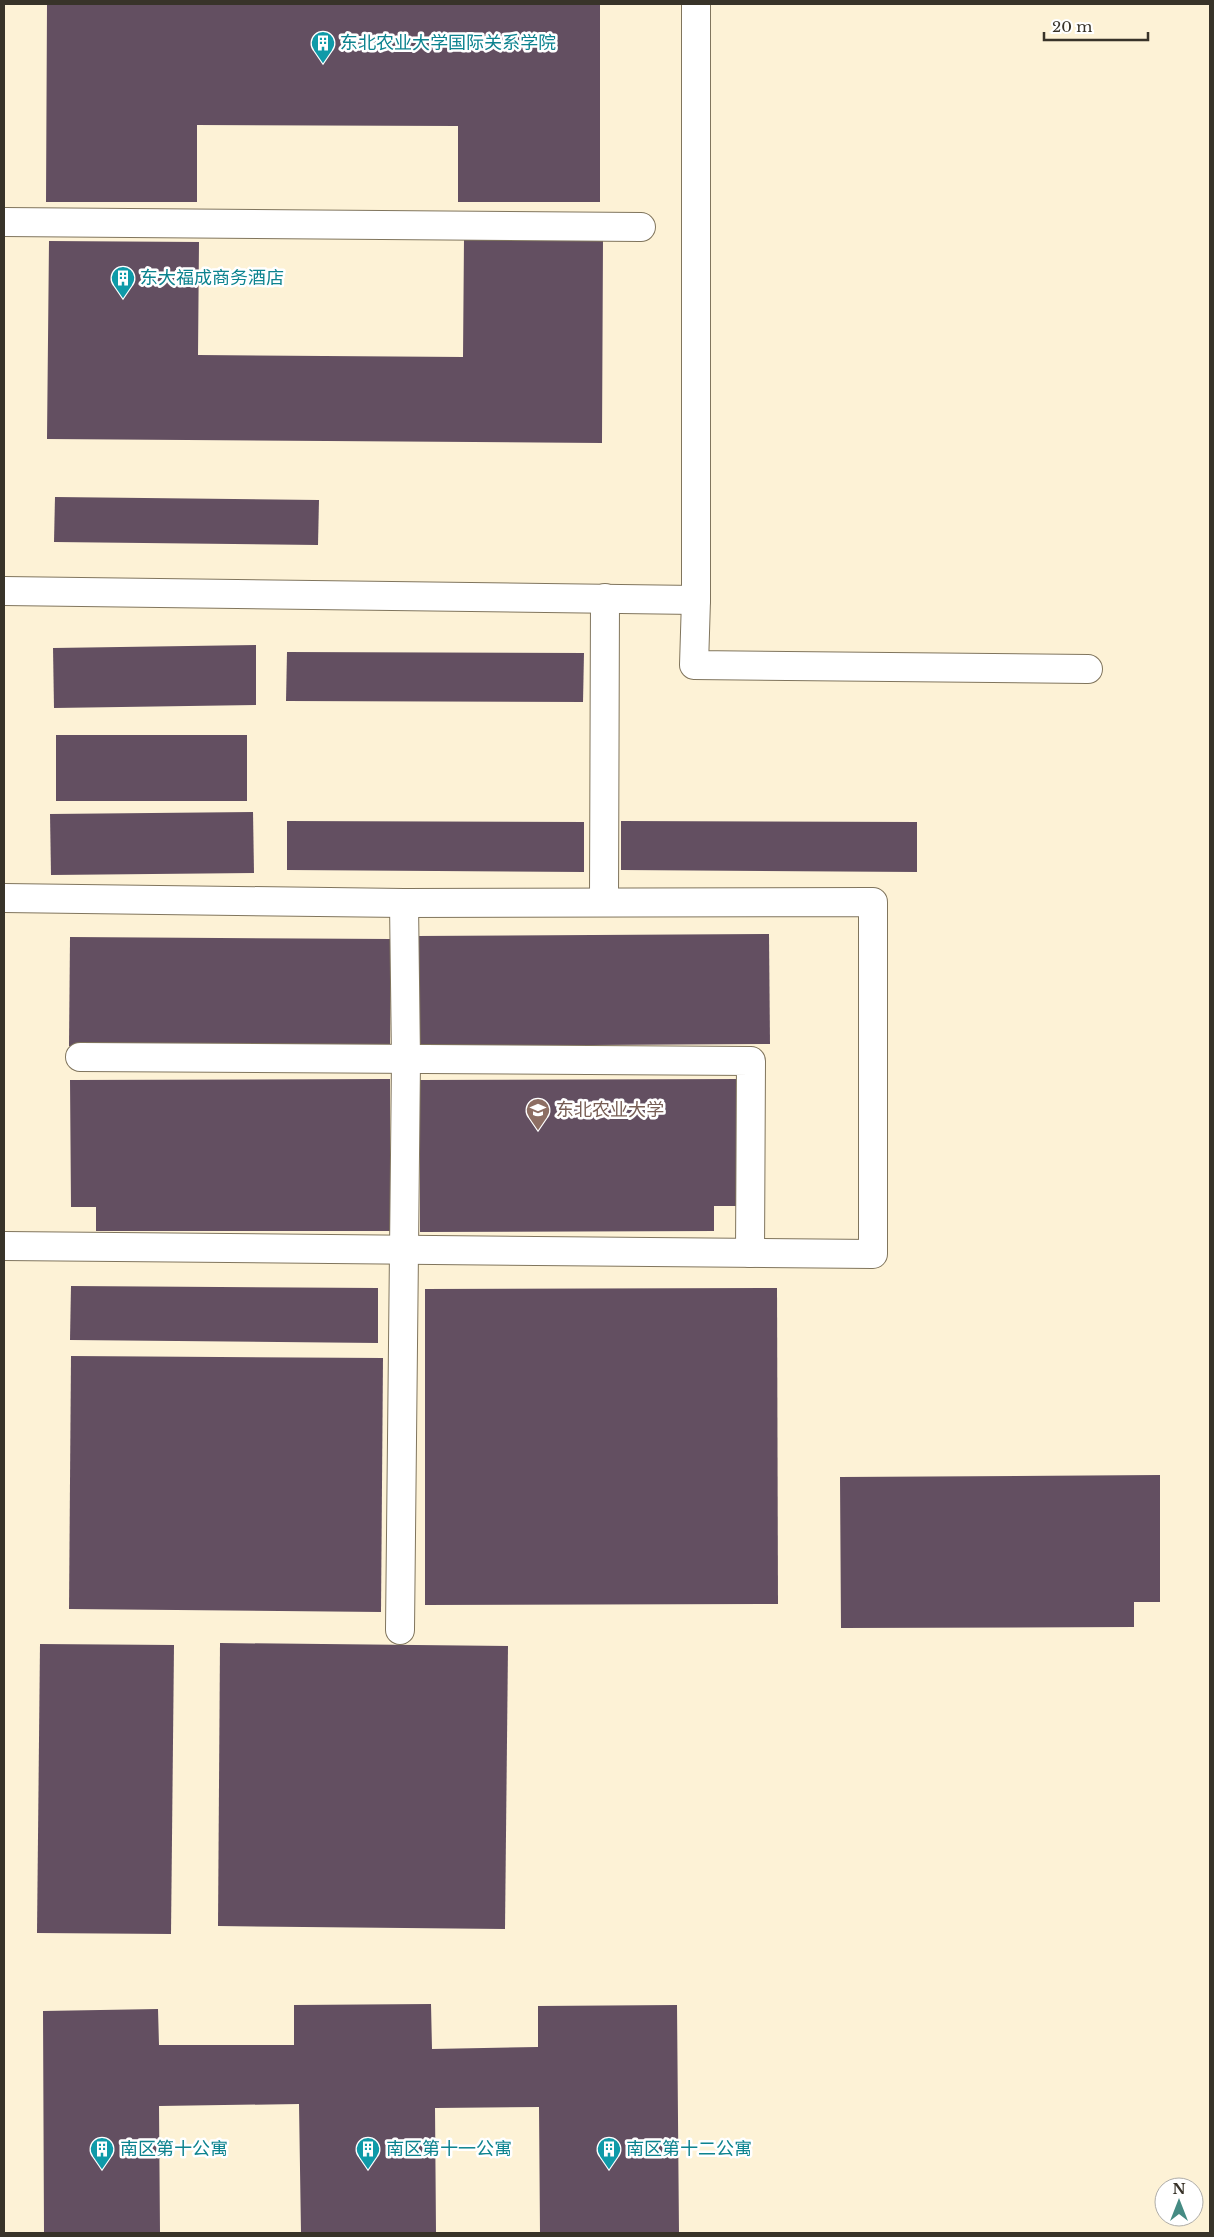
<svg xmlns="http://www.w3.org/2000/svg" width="1214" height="2237" font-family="'Libre Baskerville','Noto Sans SC',serif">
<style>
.building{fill:#634f61}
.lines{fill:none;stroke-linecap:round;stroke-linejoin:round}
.minor-casing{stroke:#80755d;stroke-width:30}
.minor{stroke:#fff;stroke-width:28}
.labels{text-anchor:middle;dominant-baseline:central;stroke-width:5;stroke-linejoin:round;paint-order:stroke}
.culture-label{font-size:18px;fill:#0d838f;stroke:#fff;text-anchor:start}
.education-label{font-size:18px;fill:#785e54;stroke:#fff;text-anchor:start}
</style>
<rect width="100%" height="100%" fill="#fdf2d6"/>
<!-- building -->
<g class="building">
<path d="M47 4H600V202H458V126L197 125V202H46Z"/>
<path d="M464 239H603L602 443 47 439 49 241 199 242 198 355 463 357Z"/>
<path d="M55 497 319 500 318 545 54 542Z"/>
<path d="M256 645V705L54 708 53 648Z"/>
<path d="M287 652 584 653 583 702 286 701Z"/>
<rect x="56" y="735" width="191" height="66"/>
<path d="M253 812 254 873 51 875 50 814Z"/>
<path d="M287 821 584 822V872L287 870Z"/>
<path d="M621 821 917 822V872L621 870Z"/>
<path d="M769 934 770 1044 417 1046V936Z"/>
<path d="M70 937 391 939 390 1048 69 1046Z"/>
<path d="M390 1079V1231H96V1207H71L70 1080Z"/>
<path d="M740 1079V1206H714V1231L420 1232V1080Z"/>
<path d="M71 1286 378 1288V1343L70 1340Z"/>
<path d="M777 1288 778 1604 425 1605V1289Z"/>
<path d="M71 1356 383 1358 381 1612 69 1609Z"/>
<path d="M1160 1475V1602H1134V1627L841 1628 840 1477Z"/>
<path d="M220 1643 508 1646 505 1929 218 1926Z"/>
<path d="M40 1644 174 1645 171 1934 37 1933Z"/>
<path d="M431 2004 432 2049 538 2047V2006L677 2005 679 2233H540L539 2107 435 2108 436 2233H301L299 2104 159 2106 160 2233H44L43 2011 158 2009 159 2045H294V2005Z"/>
</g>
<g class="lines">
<!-- minor casing -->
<g class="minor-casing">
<g id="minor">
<path d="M696 4V600L694 665 1088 669"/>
<path d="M4 222 641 227"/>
<path d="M4 591 696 600"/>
<path d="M4 898 404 903 873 902V1254L4 1246"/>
<path d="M604 901 605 598"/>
<path d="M80 1057 751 1061 750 1253"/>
<path d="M400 1630 406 1060 404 903"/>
</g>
</g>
<!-- minor -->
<use href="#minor" class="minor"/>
</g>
<!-- icons -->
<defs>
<g id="building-pin" transform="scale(1.25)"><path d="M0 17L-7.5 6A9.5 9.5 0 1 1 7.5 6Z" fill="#0f9aa8" stroke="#fff"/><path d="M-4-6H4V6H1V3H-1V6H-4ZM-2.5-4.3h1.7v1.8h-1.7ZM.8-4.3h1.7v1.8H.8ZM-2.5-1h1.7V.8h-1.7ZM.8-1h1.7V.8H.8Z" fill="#fff"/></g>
<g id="university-pin" transform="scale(1.25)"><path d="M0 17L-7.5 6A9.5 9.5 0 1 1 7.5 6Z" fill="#8d6e63" stroke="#fff"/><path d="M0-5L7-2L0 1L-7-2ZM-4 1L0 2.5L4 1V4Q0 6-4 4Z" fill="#fff"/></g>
</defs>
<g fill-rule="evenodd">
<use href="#building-pin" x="323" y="43"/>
<use href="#building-pin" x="123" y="278"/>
<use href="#university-pin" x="538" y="1110"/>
<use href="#building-pin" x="102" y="2149"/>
<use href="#building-pin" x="368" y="2149"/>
<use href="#building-pin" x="609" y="2149"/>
</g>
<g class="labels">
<!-- culture labels -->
<g class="culture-label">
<text x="340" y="43">东北农业大学国际关系学院</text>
<text x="140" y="278">东大福成商务酒店</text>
<text x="120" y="2149">南区第十公寓</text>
<text x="386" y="2149">南区第十一公寓</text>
<text x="626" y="2149">南区第十二公寓</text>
</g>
<!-- education labels -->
<g class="education-label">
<text x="556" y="1110">东北农业大学</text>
</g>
</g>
<!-- border -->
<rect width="1214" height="2237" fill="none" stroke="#383329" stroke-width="10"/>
<!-- north arrow -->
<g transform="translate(1179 2202)"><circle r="24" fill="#ffffff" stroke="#afada9"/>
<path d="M0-4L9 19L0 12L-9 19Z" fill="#458b83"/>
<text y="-8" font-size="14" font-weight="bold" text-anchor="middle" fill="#383329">N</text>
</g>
<!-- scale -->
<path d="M1044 32v8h104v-8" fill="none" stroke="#383329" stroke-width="2.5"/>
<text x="1052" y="32" font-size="15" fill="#383329" stroke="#ffffff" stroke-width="4" paint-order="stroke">20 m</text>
</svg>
